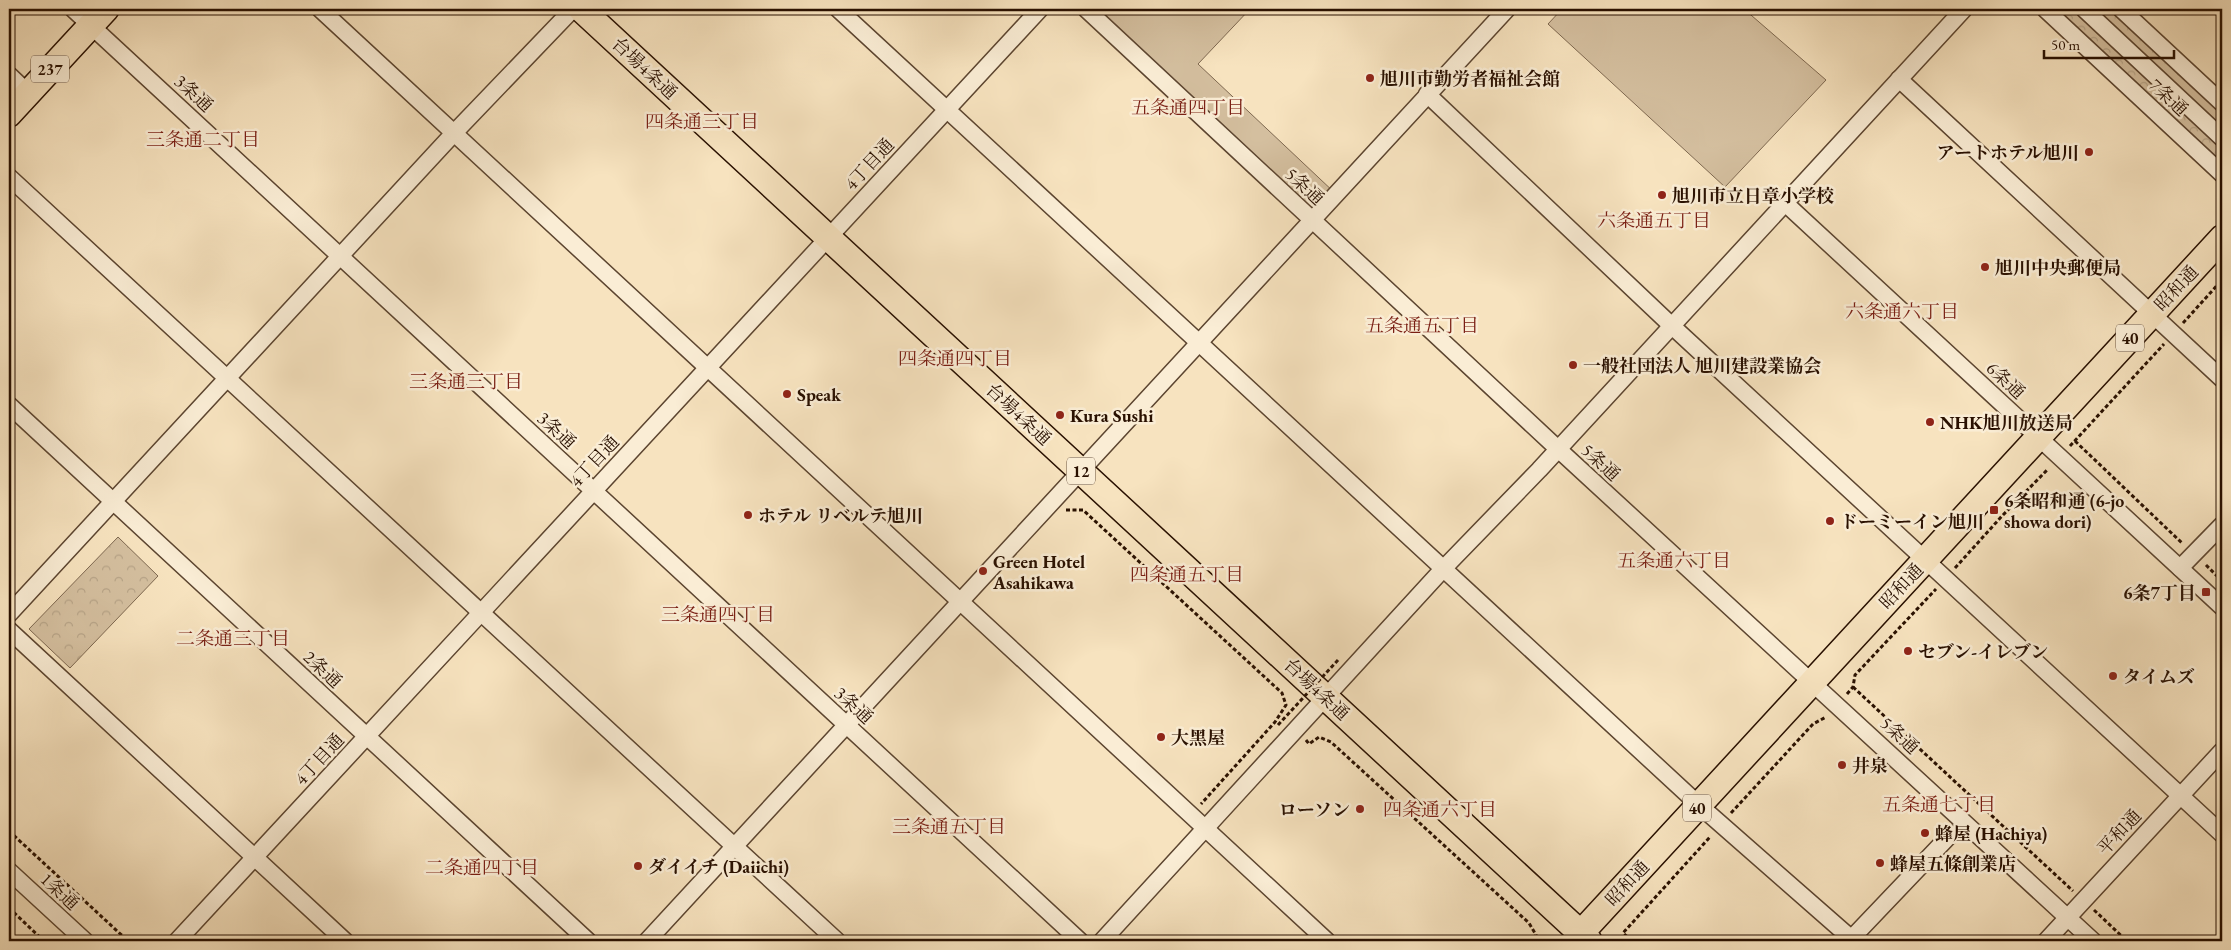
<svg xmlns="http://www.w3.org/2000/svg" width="2231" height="950" font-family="'EB Garamond','Noto Serif JP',serif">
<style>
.grass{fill:#d4bf9f;stroke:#7e6850}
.forest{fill:url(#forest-crowns);stroke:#7e6850}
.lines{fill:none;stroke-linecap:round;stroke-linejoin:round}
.minor-casing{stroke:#5c4530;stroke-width:19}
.highway-casing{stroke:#291000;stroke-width:28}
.path{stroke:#291000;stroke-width:3;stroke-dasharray:4 2.5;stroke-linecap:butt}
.minor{stroke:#faedd5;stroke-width:16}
.highway{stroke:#f7e3bf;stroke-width:25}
.path-bridge{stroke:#291000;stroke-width:3;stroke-dasharray:4 2.5;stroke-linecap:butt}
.poi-dot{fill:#8f2418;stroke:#faedd5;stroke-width:2}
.labels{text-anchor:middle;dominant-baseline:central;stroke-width:5;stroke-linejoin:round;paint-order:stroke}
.shield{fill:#faedd5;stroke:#685240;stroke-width:1}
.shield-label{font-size:16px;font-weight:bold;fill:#291000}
.street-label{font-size:18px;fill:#291000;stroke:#faedd5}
.poi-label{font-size:18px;font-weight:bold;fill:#291000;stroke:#faedd5;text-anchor:start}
.neighbourhood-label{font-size:19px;fill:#7a1f14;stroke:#faedd5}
</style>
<defs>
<pattern id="forest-crowns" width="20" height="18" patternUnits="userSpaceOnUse" patternTransform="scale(1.25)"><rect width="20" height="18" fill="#d4bf9f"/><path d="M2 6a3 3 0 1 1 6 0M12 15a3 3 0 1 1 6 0" fill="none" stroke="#b6a387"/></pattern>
</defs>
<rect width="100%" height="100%" fill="#f7e3bf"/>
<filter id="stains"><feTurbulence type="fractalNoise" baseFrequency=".004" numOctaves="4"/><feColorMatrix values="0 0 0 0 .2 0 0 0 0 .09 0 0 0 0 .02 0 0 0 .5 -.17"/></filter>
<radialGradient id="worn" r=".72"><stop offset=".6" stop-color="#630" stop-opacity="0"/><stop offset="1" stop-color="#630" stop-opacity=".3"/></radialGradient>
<!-- grass -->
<g class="grass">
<path d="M1086 9H1250L1198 64 1336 194 1312 220Z"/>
<path d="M1562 9H1744L1826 80 1725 187 1548 24Z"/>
</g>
<!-- forest -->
<g class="forest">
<path d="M2045 9H2122L2222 100V174Z"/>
<path d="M118 537 158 576 70 668 29 629Z"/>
</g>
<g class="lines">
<!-- minor casing -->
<g class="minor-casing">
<g id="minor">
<path d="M73 9 1080 941"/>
<path d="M320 9 1327 941"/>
<path d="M838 9 1699 805 1854 941"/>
<path d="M1086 9 1558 449 2093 941"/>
<path d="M2045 9 2222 174"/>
<path d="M2084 9 2222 138"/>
<path d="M2121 9 2222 103"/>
<path d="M9 75 28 93"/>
<path d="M1899 79 2222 379"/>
<path d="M1427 94 1672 326 2222 834"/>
<path d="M9 177 837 941"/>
<path d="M1785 203 2222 607"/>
<path d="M9 405 588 941"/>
<path d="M2180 568 2222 525"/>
<path d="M9 614 454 133 573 9"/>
<path d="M9 630 345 941"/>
<path d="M9 871 85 941"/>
<path d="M1851 939 1951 834"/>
<path d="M177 941 1040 9"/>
<path d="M647 941 1507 9"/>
<path d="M1102 941 1443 569 1539 470 1964 9"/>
<path d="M2046 941 2222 751"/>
</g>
</g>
<!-- highway casing -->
<g class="highway-casing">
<g id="highway">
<path d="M581 9 1589 941"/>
<path d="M9 114 106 9"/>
<path d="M1581 933 2222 238"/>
</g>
</g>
<!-- path -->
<g class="path">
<path d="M2183 323 2222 280"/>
<path d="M2075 441 2183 544"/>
<path d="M2070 446 2164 344"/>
<path d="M1066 510H1083L1282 693 1286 705 1275 722 1201 804"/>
<path d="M2206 565 2222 581"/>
<path d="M1955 568 2002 516 2048 469"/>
<path d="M1853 687 2073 891"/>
<path d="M1847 694 1853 687 1855 675 1936 589"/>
<path d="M1306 740 1309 744 1319 737 1331 742 1529 923 1536 935 1533 941"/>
<path d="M1731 813 1813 724 1826 717"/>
<path d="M9 831 128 941"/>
<path d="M9 908 44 941"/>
<path d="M2094 910 2127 941"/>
<path d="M135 941 139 937 143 941"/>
<path d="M1632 941 1623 933 1710 837"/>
</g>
<!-- minor -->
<use href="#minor" class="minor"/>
<!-- highway -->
<use href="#highway" class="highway"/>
<!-- path-bridge -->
<path class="path-bridge" d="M1278 725 1338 660"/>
</g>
<!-- markers -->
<g class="poi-dot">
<circle cx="1370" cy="78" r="5"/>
<circle cx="2089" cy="152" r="5"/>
<circle cx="1662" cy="195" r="5"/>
<circle cx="1985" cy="267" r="5"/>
<circle cx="1573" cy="365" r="5"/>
<circle cx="787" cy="394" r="5"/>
<circle cx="1060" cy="415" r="5"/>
<circle cx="1930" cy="422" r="5"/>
<rect x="1989" y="505" width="10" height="10" rx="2.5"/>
<circle cx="748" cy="515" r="5"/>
<circle cx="1830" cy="521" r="5"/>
<circle cx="983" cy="571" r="5"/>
<rect x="2201" y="587" width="10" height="10" rx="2.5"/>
<circle cx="1908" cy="651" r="5"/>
<circle cx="2113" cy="676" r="5"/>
<circle cx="1161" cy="737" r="5"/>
<circle cx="1842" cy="765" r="5"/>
<circle cx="1360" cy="809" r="5"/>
<circle cx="1925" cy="833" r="5"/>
<circle cx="1880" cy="863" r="5"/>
<circle cx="638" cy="866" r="5"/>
</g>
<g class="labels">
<!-- shield labels -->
<g class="shield">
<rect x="31" y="55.5" width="38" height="27" rx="4"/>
<rect x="2116" y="324.5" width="28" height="27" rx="4"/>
<rect x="1067" y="457.5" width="28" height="27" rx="4"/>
<rect x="1683" y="794.5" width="28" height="27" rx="4"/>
</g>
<g class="shield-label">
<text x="50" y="69">237</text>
<text x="2130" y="338">40</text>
<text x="1081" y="471">12</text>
<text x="1697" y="808">40</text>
</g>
<!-- street labels -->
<g class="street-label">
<text transform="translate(645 68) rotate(43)">台場4条通</text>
<text transform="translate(194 93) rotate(43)">3条通</text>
<text transform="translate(2169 97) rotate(43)">7条通</text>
<text transform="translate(869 164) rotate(-47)">4丁目通</text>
<text transform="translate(1305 186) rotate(43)">5条通</text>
<text transform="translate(2176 288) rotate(-47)">昭和通</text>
<text transform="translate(2006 380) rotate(43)">6条通</text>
<text transform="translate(1019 414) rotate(43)">台場4条通</text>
<text transform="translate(557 430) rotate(43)">3条通</text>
<text transform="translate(594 461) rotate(-47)">4丁目通</text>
<text transform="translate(1601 462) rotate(43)">5条通</text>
<text transform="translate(1901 586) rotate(-47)">昭和通</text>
<text transform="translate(323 669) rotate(43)">2条通</text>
<text transform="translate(1317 689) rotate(43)">台場4条通</text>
<text transform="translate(854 705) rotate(43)">3条通</text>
<text transform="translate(1900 735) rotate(43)">5条通</text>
<text transform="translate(319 759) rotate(-47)">4丁目通</text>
<text transform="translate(2119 832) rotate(-47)">平和通</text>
<text transform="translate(1627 883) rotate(-47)">昭和通</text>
<text transform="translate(60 891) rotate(43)">1条通</text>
</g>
<!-- poi labels -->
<g class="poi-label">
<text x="1380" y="78">旭川市勤労者福祉会館</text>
<text x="2079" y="152" text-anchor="end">アートホテル旭川</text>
<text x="1672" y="195">旭川市立日章小学校</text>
<text x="1995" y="267">旭川中央郵便局</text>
<text x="1583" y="365">一般社団法人 旭川建設業協会</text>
<text x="797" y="394">Speak</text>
<text x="1070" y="415">Kura Sushi</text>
<text x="1940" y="422">NHK旭川放送局</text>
<text x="2004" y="500">6条昭和通 (6-jo<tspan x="2004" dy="21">showa dori)</tspan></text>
<text x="758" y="515">ホテル リベルテ旭川</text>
<text x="1840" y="521">ドーミーイン旭川</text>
<text x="993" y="561">Green Hotel<tspan x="993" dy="21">Asahikawa</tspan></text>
<text x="2196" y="592" text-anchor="end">6条7丁目</text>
<text x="1918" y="651">セブン-イレブン</text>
<text x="2123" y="676">タイムズ</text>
<text x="1171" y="737">大黑屋</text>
<text x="1852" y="765">井泉</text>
<text x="1350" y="809" text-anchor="end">ローソン</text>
<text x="1935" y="833">蜂屋 (Hachiya)</text>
<text x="1890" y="863">蜂屋五條創業店</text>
<text x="648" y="866">ダイイチ (Daiichi)</text>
</g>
<!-- neighbourhood labels -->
<g class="neighbourhood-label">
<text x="1188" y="107">五条通四丁目</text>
<text x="702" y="121">四条通三丁目</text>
<text x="203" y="139">三条通二丁目</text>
<text x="1654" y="220">六条通五丁目</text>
<text x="1902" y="311">六条通六丁目</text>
<text x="1422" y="325">五条通五丁目</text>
<text x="955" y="358">四条通四丁目</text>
<text x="466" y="381">三条通三丁目</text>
<text x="1674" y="560">五条通六丁目</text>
<text x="1187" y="574">四条通五丁目</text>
<text x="718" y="614">三条通四丁目</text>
<text x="233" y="638">二条通三丁目</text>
<text x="1939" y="804">五条通七丁目</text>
<text x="1440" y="809">四条通六丁目</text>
<text x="949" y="826">三条通五丁目</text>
<text x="482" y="867">二条通四丁目</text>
</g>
</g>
<!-- margin -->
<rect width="2231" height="950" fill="none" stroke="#f7e3bf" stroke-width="30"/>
<rect x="10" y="10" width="2211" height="930" fill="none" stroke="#291000" stroke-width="2.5"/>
<rect x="15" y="15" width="2201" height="920" fill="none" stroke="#291000"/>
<!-- scale -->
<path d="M2044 50v8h130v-8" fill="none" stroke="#291000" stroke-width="2.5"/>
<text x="2051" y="50" font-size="15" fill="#291000" stroke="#faedd5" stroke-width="4" paint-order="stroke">50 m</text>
<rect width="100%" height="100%" filter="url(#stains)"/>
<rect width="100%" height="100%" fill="url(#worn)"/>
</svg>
